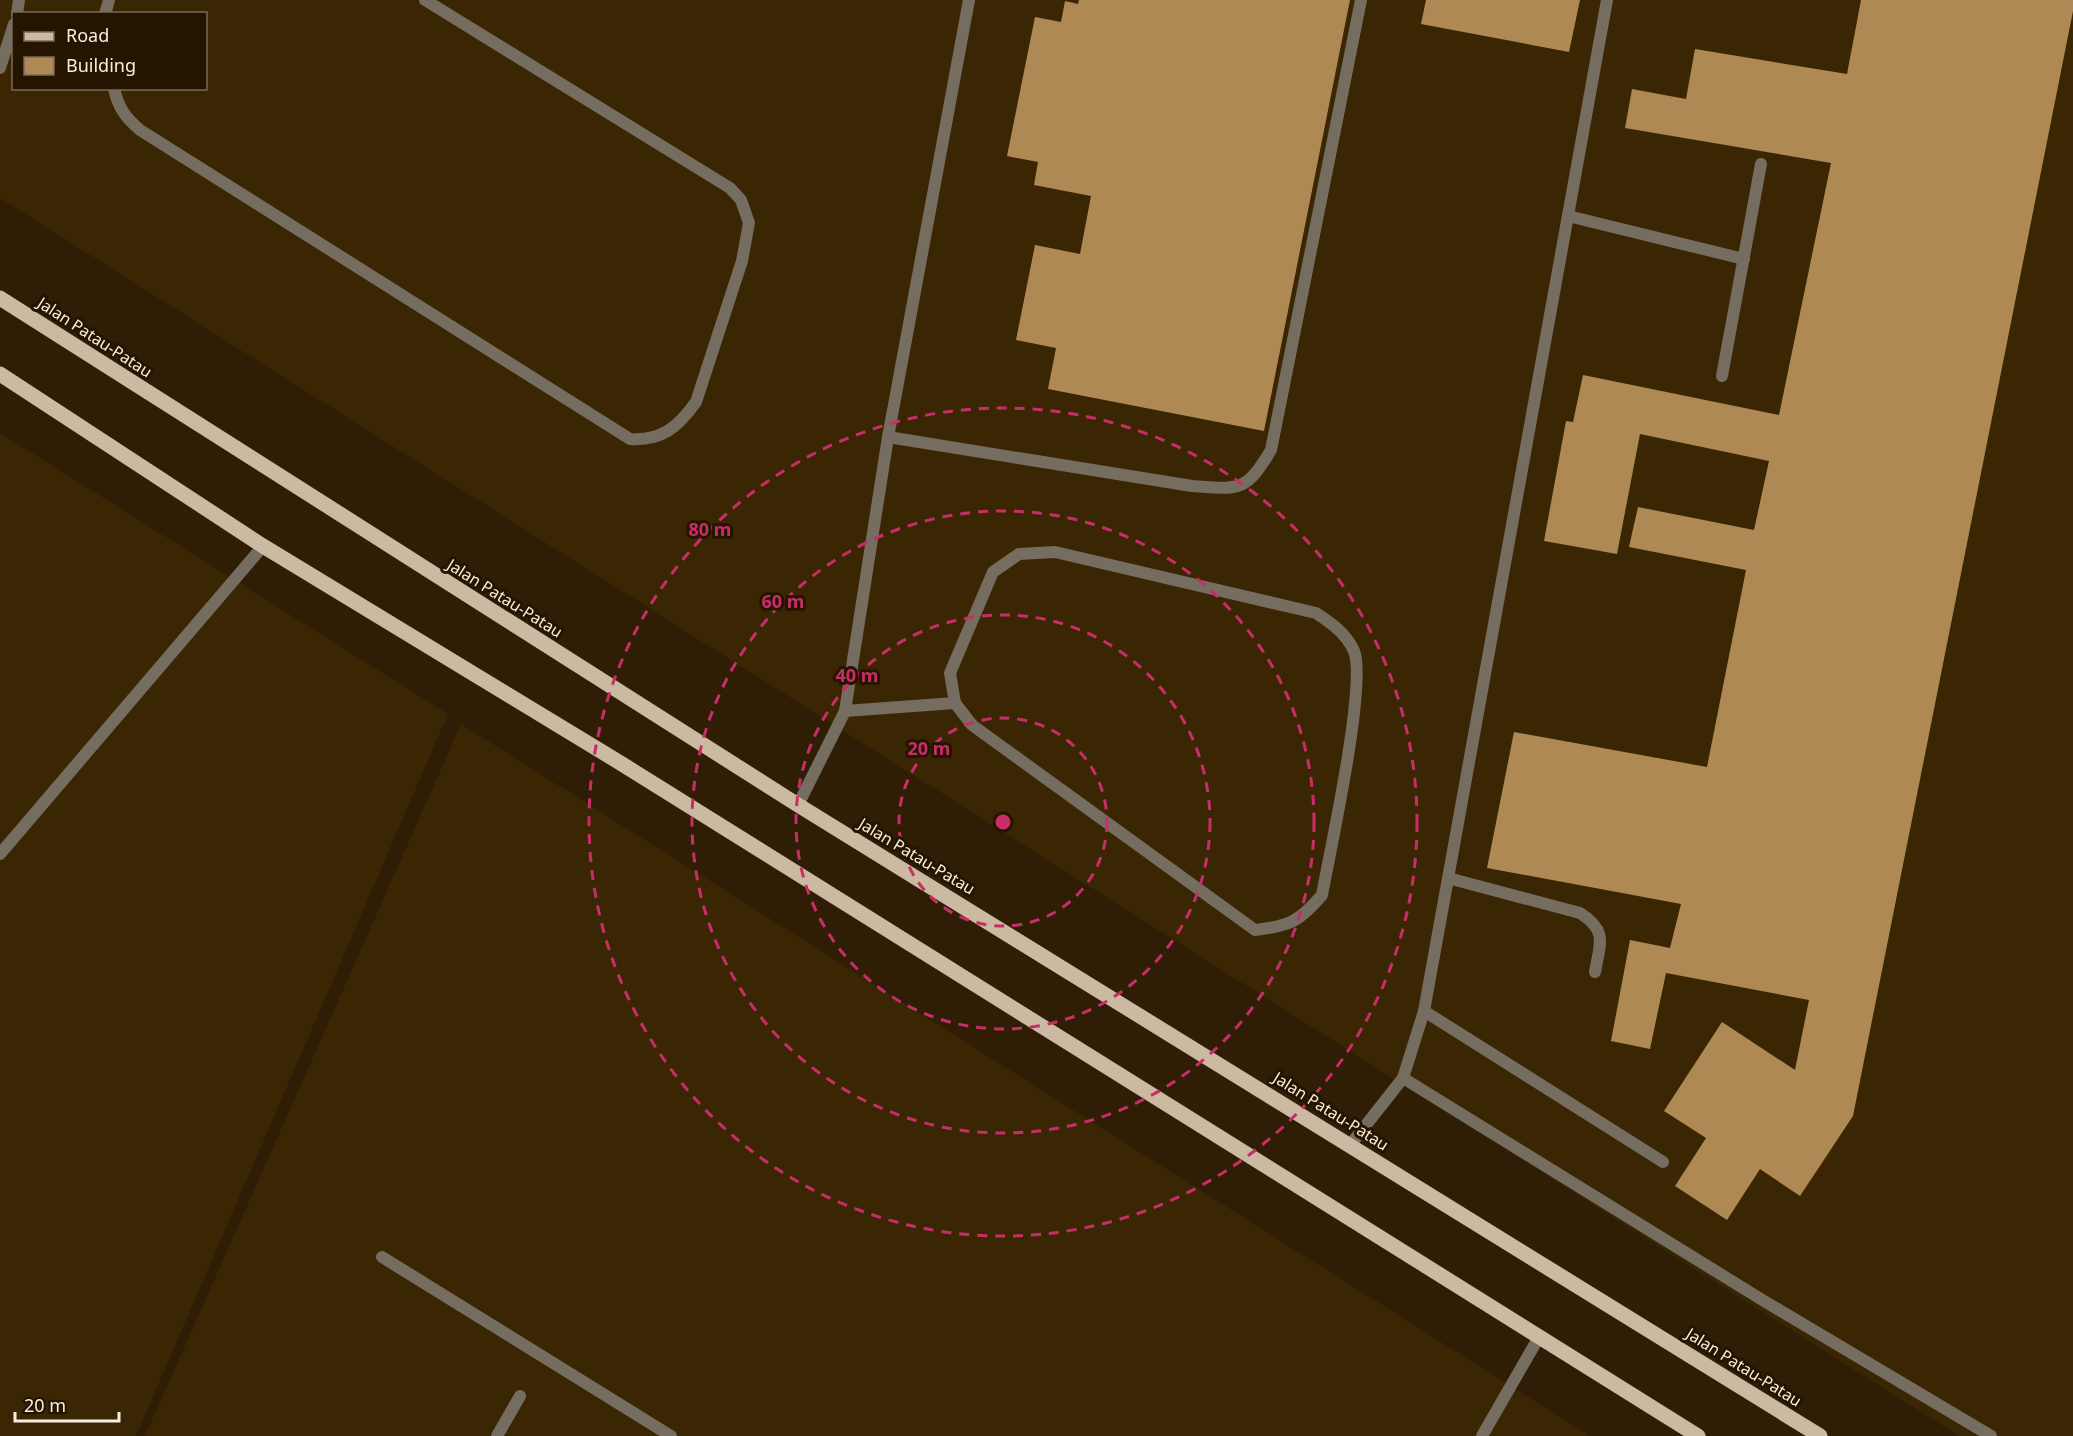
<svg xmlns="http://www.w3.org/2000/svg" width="2073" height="1436" font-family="'Noto Sans',sans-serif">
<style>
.built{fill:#3b2604;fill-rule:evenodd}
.building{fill:#ae8953}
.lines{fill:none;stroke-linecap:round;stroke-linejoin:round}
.service{stroke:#766d61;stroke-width:12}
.minor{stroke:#766d61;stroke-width:12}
.primary{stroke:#ccb9a1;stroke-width:15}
.ring{fill:none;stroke:#c82d68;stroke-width:3;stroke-dasharray:10 8}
.labels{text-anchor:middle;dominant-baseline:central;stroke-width:6;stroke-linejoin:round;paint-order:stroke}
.street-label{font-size:16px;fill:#f9edde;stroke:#251500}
.centre{fill:#c82d68;stroke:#251500;stroke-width:3}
.ring-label{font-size:18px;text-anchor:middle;font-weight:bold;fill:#c82d68;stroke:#251500;stroke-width:6;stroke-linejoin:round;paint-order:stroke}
</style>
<rect width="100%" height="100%" fill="#2f1e05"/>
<!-- built -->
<g class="built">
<path d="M0 0H2073V1436H1959L0 198ZM14 14H206V88H14Z"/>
<path d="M0 433 448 714 136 1436H0Z"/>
<path d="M461 724 1590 1436H145Z"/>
</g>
<!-- building -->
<g class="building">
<path d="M1079 0H1350L1264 431 1048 389 1056 348 1016 340 1035 245 1080 254 1091 196 1034 185 1038 162 1007 156 1035 17 1061 22 1065 1 1078 4Z"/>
<path d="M1426 0H1580L1569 52 1421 24Z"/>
<path d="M1861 0H2073V11L1853 1116 1800 1196 1760 1169 1727 1220 1675 1186 1706 1138 1664 1111 1722 1022 1795 1070 1809 1000 1666 973 1650 1049 1611 1041 1630 940 1670 948 1681 904 1487 868 1514 732 1707 767 1746 570 1629 547 1638 507 1754 530 1769 461 1640 434 1617 554 1544 541 1566 421 1573 422 1583 375 1779 415 1831 163 1625 128 1632 89 1686 99 1695 49 1847 74Z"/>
</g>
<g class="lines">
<!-- service -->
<g class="service">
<path d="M105 14 109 0"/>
<path d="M114 88C118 108 126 118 140 130L630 439C662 441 678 427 696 402L742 261 749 223 741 200 730 188 425 0"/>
<path d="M1568 216 1744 259"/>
<path d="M1722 376 1761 164"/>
<path d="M888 437 1192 486C1240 489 1245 493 1271 450L1361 0"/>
<path d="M1055 552 1316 613C1331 623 1346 633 1354 651 1367 684 1330 851 1322 895 1299 922 1289 926 1255 930L972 725 955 703 950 673 993 572 1019 554Z"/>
<path d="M845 711 955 703"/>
<path d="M798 805 845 711 888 437 969 0"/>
<path d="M0 854 263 546"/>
<path d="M1448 878 1580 913C1608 931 1600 943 1595 972"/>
<path d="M1424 1011 1663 1162"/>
<path d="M1403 1078 1764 1301 1991 1436"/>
<path d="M1351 1144 1403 1078 1424 1011 1607 0"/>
<path d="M382 1257 671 1436"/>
<path d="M497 1436 520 1396"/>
<path d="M1482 1436 1539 1337"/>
</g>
<!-- minor -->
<g class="minor">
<path d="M17 14 19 0"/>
<path d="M0 68 14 24"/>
</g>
<!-- primary -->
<g class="primary">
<path d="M0 298 798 805 1820 1436"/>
<path d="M0 374 263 546 622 764 1698 1436"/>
</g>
</g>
<!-- distance rings -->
<g class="ring">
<circle cx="1003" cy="822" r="104"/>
<circle cx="1003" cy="822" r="207"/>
<circle cx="1003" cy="822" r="311"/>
<circle cx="1003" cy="822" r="414"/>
</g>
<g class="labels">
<!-- street labels -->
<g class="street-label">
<text transform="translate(95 337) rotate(33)">Jalan Patau-Patau</text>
<text transform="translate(505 598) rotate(32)">Jalan Patau-Patau</text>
<text transform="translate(917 856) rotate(31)">Jalan Patau-Patau</text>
<text transform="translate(1331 1111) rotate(32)">Jalan Patau-Patau</text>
<text transform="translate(1744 1367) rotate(32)">Jalan Patau-Patau</text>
</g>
</g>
<circle cx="1003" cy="822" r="9" class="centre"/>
<g class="ring-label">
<text x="710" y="536">80 m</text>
<text x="783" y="608">60 m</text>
<text x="857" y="682">40 m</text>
<text x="929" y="755">20 m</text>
</g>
<!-- legend -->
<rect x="12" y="12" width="195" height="78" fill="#251500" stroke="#7a6b59" stroke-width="1.5"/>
<rect x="24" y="32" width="30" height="9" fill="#ccb9a1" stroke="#7a6b59" stroke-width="1.5"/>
<text x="66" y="42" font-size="18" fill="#f9edde">Road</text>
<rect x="24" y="57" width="30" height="18" fill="#ae8953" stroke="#7a6b59" stroke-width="1.5"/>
<text x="66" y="72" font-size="18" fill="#f9edde">Building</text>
<!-- scale -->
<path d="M15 1412v9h104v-9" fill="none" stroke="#f9edde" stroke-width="3"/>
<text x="24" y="1412" font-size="18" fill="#f9edde" stroke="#251500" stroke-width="4.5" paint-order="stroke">20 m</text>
</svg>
